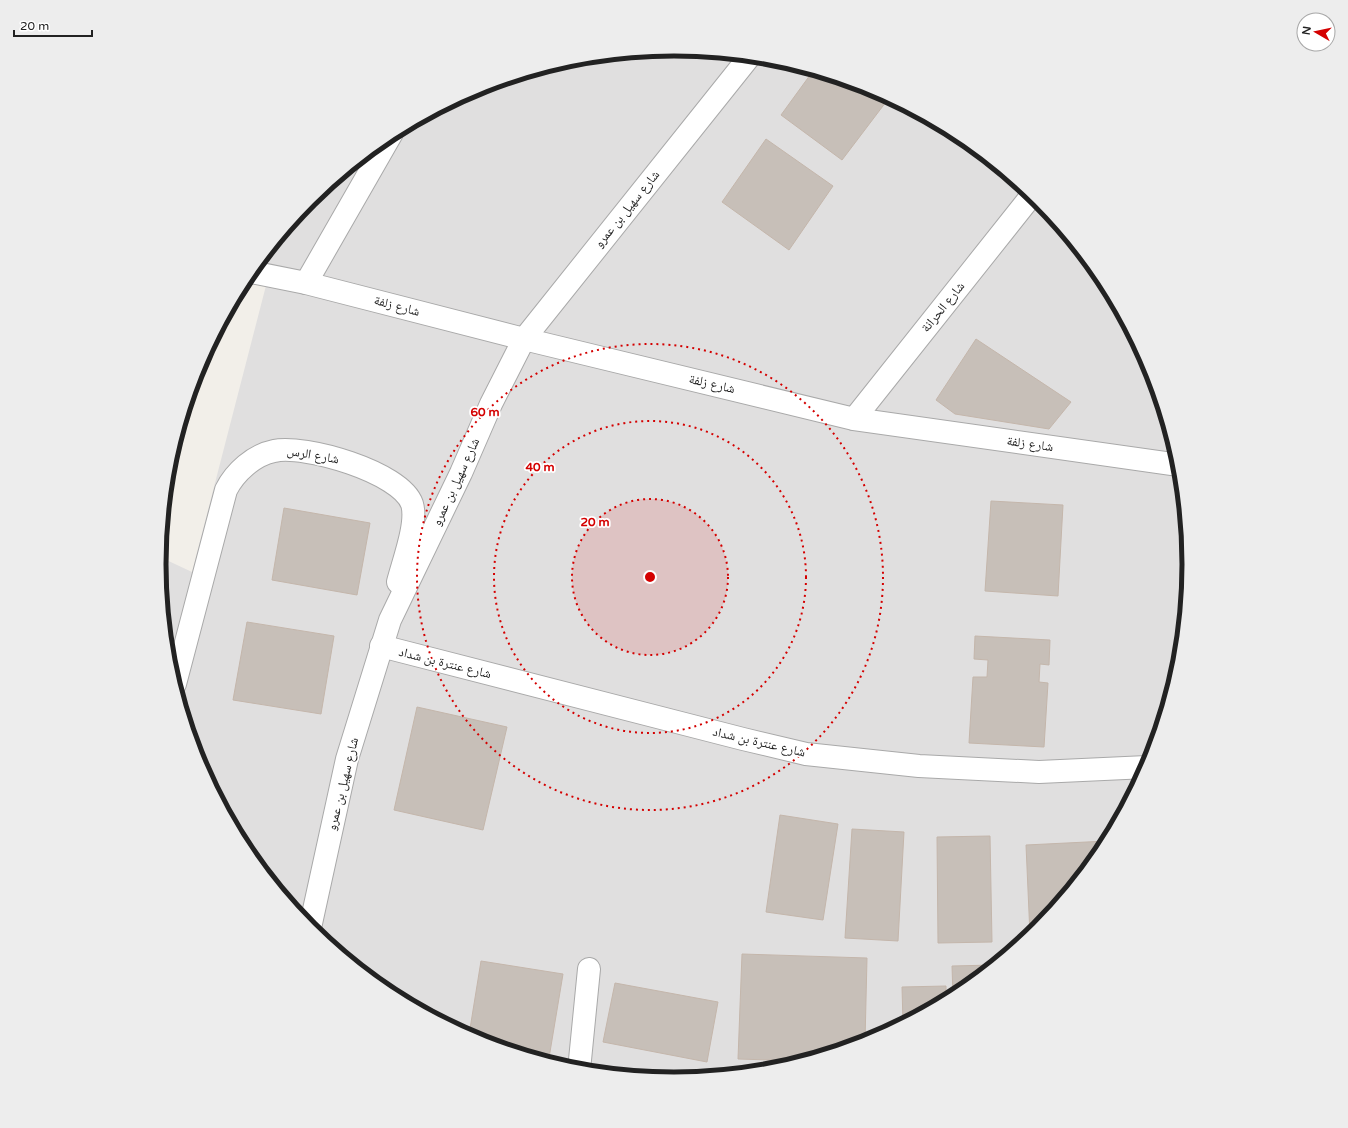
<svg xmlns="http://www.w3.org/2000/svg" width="1348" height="1128" font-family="'Varela Round','Noto Naskh Arabic',sans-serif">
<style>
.residential{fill:#e0dfdf}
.building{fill:#c7bfb8;stroke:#c4b6ab}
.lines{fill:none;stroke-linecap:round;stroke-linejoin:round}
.minor-casing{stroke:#a9a9a9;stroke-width:24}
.minor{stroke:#fff;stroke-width:22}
.ring{fill:none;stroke:#d40000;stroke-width:2;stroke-dasharray:2 4}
.labels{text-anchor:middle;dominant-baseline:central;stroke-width:3.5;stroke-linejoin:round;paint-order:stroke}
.street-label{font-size:13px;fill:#222;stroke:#fff}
.rim{fill:none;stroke:#222;stroke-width:5}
.centre{fill:#d40000;stroke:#fff;stroke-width:2}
.ring-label{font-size:12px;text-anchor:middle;font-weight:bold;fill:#d40000;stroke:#fff;stroke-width:3.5;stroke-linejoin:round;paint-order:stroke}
</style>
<rect width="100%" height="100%" fill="#f2efe9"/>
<!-- residential -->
<path class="residential" d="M674 49 775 59 871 88 960 136 1038 200 1102 278 1150 367 1179 464 1189 564 1179 665 1150 761 1102 850 1038 928 960 992 871 1040 774 1069 674 1079 573 1069 477 1040 388 992 310 928 246 850 198 761 169 664 159 564 160 557 192 572 269 274 254 268 310 200 388 136 477 88 574 59Z"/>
<!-- building -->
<g class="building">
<path d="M813 71 871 88 889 98 842 160 781 115Z"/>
<path d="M766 139 833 186 789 250 722 202Z"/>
<path d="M976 339 1071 402 1049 429 955 414 936 400Z"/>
<path d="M991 501 1063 505 1058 596 985 591Z"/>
<path d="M284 508 370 523 357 595 272 580Z"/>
<path d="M247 622 334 636 321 714 233 700Z"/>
<path d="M975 636 1050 640 1049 665 1040 664 1039 682 1048 683 1044 747 969 743 973 677H987L988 660 974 659Z"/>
<path d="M417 707 507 727 483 830 394 810Z"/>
<path d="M780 815 838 824 823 920 766 912Z"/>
<path d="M852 829 904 832 898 941 845 938Z"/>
<path d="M990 836 992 942 938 943 937 837Z"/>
<path d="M1107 841 1102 850 1038 928 1030 935 1026 845Z"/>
<path d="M742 954 867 958 865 1042 801 1061 738 1059Z"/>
<path d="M481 961 563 974 549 1058 526 1055 477 1040 469 1035Z"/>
<path d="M993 965 960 992 953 996 952 966Z"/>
<path d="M615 983 718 1002 707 1062 603 1042Z"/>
<path d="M946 986V1000L903 1023 902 987Z"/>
</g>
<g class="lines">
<!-- minor casing -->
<g class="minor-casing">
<g id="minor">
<path d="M251 272 306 283 524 339 854 419 1179 465"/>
<path d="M306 283 392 133"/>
<path d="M854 419 1032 195"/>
<path d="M381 646 743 739 806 754 919 766 1039 772 1147 767"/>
<path d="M175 684 226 490C235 472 254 455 274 451 304 444 401 472 412 504 418 523 403 562 398 582"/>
<path d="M310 928 347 759 390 620 461 473 491 404 524 339 750 56"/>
<path d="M579 1070 589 969"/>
</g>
</g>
<!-- minor -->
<use href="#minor" class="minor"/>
</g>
<!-- distance rings -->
<circle cx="650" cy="577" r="78" fill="#d40000" fill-opacity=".12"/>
<g class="ring">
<circle cx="650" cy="577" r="78"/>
<circle cx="650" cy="577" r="156"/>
<circle cx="650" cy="577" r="233"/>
</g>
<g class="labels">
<!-- street labels -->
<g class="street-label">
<text transform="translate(627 209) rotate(-51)">شارع سهيل بن عمرو</text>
<text transform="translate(397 306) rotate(15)">شارع زلفة</text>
<text transform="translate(943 307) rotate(-51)">شارع الحرانة</text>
<text transform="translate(712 384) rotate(13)">شارع زلفة</text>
<text transform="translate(1030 444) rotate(8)">شارع زلفة</text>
<text transform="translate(313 455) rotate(10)">شارع الرس</text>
<text transform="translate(456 482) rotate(-65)">شارع سهيل بن عمرو</text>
<text transform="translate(445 663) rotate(14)">شارع عنترة بن شداد</text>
<text transform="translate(759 742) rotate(13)">شارع عنترة بن شداد</text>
<text transform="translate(343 784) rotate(-76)">شارع سهيل بن عمرو</text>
</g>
</g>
<!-- crop -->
<path d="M0 0H1348V1128H0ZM166 564a508 508 0 1 1 1016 0a508 508 0 1 1-1016 0Z" fill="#ededed" fill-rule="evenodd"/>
<path class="rim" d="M166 564a508 508 0 1 1 1016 0a508 508 0 1 1-1016 0Z"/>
<circle cx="650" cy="577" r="6" class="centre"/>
<g class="ring-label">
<text x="485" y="416">60 m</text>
<text x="540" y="471">40 m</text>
<text x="595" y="526">20 m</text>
</g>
<!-- north arrow -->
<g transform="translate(1316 32) rotate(279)"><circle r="19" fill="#ffffff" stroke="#a7a7a7"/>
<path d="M0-3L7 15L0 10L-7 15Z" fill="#d40000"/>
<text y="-6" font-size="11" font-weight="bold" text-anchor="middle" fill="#222222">N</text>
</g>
<!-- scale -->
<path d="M14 30v6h78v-6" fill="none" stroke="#222222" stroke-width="2"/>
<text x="20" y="30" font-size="12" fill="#222222" stroke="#ffffff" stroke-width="3" paint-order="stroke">20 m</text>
</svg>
